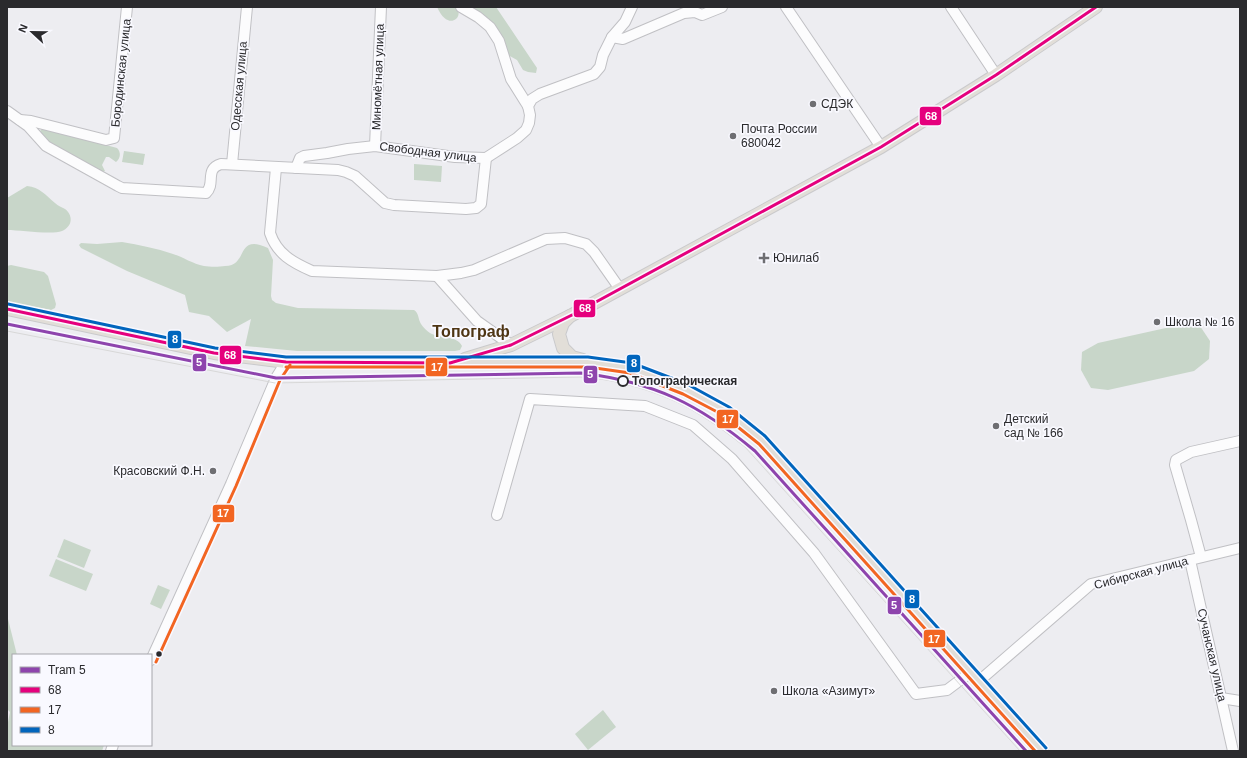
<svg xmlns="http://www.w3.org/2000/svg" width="1247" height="758" font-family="Arial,sans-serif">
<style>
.green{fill:#c8d6c9}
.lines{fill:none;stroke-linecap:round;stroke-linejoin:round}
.minor-casing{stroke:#c0c0c4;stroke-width:12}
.major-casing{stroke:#cacacc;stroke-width:14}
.minor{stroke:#fcfcfd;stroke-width:10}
.major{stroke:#e2ded8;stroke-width:12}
.tram{stroke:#d8d8d8;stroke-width:1}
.bus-1-casing{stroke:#f9f9ff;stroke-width:6}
.bus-2-casing{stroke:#f9f9ff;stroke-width:6}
.bus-3-casing{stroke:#f9f9ff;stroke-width:6}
.bus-1{stroke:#e5007d;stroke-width:3}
.bus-2{stroke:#f26522;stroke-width:3}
.bus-3{stroke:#0065bd;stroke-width:3}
.tram-1-casing{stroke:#f9f9ff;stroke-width:6}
.tram-1{stroke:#8e44ad;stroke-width:3}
.poi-dot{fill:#6e6e72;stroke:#f9f9ff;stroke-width:1.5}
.stop-dot{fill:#f9f9ff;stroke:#2a2a2d;stroke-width:2}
.bus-dot{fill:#2a2a2d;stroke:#f9f9ff;stroke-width:1.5}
.labels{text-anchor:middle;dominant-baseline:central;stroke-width:3.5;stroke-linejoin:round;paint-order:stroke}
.street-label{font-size:12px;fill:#2a2a2d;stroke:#f9f9ff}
.poi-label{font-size:12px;fill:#2a2a2d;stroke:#f9f9ff;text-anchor:start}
.stop-label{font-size:12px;font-weight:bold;fill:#2a2a2d;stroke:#f9f9ff;text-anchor:start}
.district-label{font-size:16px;font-weight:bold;fill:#4e3513;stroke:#f9f9ff}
.line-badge{stroke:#f9f9ff;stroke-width:1.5}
.badge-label{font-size:11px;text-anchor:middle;font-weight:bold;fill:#fff}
</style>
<rect width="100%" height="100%" fill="#ededf1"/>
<!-- green -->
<g class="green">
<path d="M437 7C442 7 448 6 453 7 468 11 450 36 437 7Z"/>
<path d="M465 7H496L537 68 536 73 528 72 523 70 517 60 508 55 497 40Z"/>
<path d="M43 128 117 148C121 152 121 158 116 162L109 157H106L102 165 105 171 102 172 54 148 39 132Z"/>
<path d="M124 151 145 154 143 165 122 162Z"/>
<path d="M414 164 442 166 441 182 414 180Z"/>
<path d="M27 186C40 187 45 195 55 203 58 206 62 207 65 209 74 216 72 227 62 231 52 235 20 230 7 230V198Z"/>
<path d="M122 242C139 245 156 248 173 254 183 257 193 264 204 266 210 267 219 267 225 266 249 266 235 233 268 248L273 260 271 296 272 300 276 303 298 308 414 310C419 313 418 319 421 324 423 327 427 331 430 333 440 339 457 335 462 346L460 350 455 351H297L245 346 251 319 227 332 209 316 189 312 185 295 127 271 81 248 79 245 81 243 97 244Z"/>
<path d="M11 265 44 272 48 276 56 304 55 308 51 310 7 302V266Z"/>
<path d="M1184 324 1200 326 1210 341 1209 359 1194 371 1108 390 1091 388 1081 370 1082 352 1098 343Z"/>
<path d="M64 539 91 550 84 568 57 557Z"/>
<path d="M56 559 93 574 86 591 49 576Z"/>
<path d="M158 585 170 590 161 609 150 604Z"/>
<path d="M8 619 17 655H13V745H104L102 751H7V727L10 712 7 709V620Z"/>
<path d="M603 710 616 727 588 750 575 734Z"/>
</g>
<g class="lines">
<!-- minor casing -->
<g class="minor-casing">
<g id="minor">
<path d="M461 7 478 17 490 27 499 41 511 79 528 106"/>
<path d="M786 7 881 147"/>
<path d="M951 7 996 75"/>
<path d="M612 37 623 39 684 13 695 12 702 15 722 7"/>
<path d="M7 111 28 126 46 146 118 186 122 188 206 193C216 184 204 169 221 164L338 170 346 172 355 176 385 203 394 205 466 209 476 208 481 204 486 158"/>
<path d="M20 120 31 121 106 140 114 138 127 7"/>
<path d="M375 146 381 7"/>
<path d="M232 164 247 7"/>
<path d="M276 168 270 233C277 254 292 262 312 271L437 276 461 273 474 270 546 239 565 238 586 244 594 252 620 289"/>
<path d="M296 168 300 158 304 156 327 153 348 149 375 146 455 157 486 158 517 138 526 130 529 123 530 115 528 106 532 99 540 94 594 74 600 67 603 55 612 37 625 22 632 7"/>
<path d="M437 276 477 321 511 345"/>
<path d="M497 515 530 399 645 406 693 425 732 459 814 553 916 694 947 690 971 672"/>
<path d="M1201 557 1191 520 1175 465 1176 460 1191 452 1240 441"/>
<path d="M1190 560 1233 751"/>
<path d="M151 660 231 484 276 378 286 362"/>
<path d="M979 681 1091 584 1240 548"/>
<path d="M1221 698 1240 701"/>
<path d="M111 751 113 745"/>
</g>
</g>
<!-- major casing -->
<g class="major-casing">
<g id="major">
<path d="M7 309 214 353 286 362H588L631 368 685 389 726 411 762 440 1042 751"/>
<path d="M570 316 563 323 559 334 563 348 572 357 583 360"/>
<path d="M465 359 511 345 572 315 881 147 996 75 1096 7"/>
</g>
</g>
<!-- minor -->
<use href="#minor" class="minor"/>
<!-- major -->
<use href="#major" class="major"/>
<!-- tram -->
<path class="tram" d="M7 331 275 383 580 377C617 379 665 393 697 413 714 423 730 435 745 447L1020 751"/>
<!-- bus-1 casing -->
<g class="bus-1-casing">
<path id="bus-1" d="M7 309 214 353 286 362 450 363 511 345 572 315 881 147 996 75 1096 7"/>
</g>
<!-- bus-2 casing -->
<g class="bus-2-casing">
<g id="bus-2">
<path d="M286 367H588L630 373 683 394 723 415 759 444 1035 751"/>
<path d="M156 662 236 486 280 380 290 365"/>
</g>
</g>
<!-- bus-3 casing -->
<g class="bus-3-casing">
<path id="bus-3" d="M8 304 215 348 286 357H588L632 363 687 384 729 407 765 436 1046 748"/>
</g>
<!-- bus-1 -->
<use href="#bus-1" class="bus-1"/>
<!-- bus-2 -->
<use href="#bus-2" class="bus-2"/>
<!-- bus-3 -->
<use href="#bus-3" class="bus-3"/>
<!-- tram-1 casing -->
<g class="tram-1-casing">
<path id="tram-1" d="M7 324 276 378 581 373C654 382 699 404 755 451L1026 751"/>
</g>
<!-- tram-1 -->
<use href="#tram-1" class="tram-1"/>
</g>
<!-- markers -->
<g class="poi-dot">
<circle cx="813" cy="104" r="4"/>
<circle cx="733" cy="136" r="4"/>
<path d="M762 252h4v4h4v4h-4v4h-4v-4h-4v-4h4z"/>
<circle cx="1157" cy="322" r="4"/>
<circle cx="996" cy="426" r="4"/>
<circle cx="213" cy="471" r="4"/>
<circle cx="774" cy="691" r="4"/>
</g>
<circle class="stop-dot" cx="623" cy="381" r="5"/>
<circle class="bus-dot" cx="159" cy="654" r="3.5"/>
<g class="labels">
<!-- street labels -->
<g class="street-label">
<text transform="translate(121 73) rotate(-84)">Бородинская улица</text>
<text transform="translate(378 77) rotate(-88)">Миномётная улица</text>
<text transform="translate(239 86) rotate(-85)">Одесская улица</text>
<text transform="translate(428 152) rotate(7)">Свободная улица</text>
<text transform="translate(1141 573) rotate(-15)">Сибирская улица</text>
<text transform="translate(1212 655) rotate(77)">Сучанская улица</text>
</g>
<!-- poi labels -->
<g class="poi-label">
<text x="821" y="104">СДЭК</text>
<text x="741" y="129">Почта России<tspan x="741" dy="14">680042</tspan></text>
<text x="773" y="258">Юнилаб</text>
<text x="1165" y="322">Школа № 16</text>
<text x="1004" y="419">Детский<tspan x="1004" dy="14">сад № 166</tspan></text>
<text x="205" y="471" text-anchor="end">Красовский Ф.Н.</text>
<text x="782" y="691">Школа «Азимут»</text>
</g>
<!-- stop labels -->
<g class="stop-label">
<text x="632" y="381">Топографическая</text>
</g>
<!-- district labels -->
<g class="district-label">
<text x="471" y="331">Топограф</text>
</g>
</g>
<g class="line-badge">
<rect x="919" y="106" width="23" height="20" rx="4" fill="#e5007d"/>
<rect x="573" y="299" width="23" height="19" rx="4" fill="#e5007d"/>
<rect x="167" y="330" width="15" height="19" rx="4" fill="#0065bd"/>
<rect x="219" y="345" width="23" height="20" rx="4" fill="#e5007d"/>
<rect x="192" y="353" width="15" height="19" rx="4" fill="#8e44ad"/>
<rect x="626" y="354" width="15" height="19" rx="4" fill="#0065bd"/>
<rect x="425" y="357" width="23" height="20" rx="4" fill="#f26522"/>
<rect x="583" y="365" width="15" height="19" rx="4" fill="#8e44ad"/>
<rect x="716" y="409" width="23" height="20" rx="4" fill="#f26522"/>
<rect x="212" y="504" width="23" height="19" rx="4" fill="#f26522"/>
<rect x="904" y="589" width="16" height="20" rx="4" fill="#0065bd"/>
<rect x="887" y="596" width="15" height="19" rx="4" fill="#8e44ad"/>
<rect x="923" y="629" width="23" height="19" rx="4" fill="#f26522"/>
</g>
<g class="badge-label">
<text x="931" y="120">68</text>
<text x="585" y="312">68</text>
<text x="175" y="343">8</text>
<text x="230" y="359">68</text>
<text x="199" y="366">5</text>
<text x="634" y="367">8</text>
<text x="437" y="371">17</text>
<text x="590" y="378">5</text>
<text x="728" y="423">17</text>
<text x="223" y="517">17</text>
<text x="912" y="603">8</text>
<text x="894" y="609">5</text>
<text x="934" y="643">17</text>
</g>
<!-- border -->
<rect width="1247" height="758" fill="none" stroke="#2a2a2d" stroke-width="16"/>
<!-- legend -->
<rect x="12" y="654" width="140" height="92" fill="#f9f9ff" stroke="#a6a6ab"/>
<rect x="20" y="667" width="20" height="6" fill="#8e44ad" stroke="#a6a6ab"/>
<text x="48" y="674" font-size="12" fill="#2a2a2d">Tram 5</text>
<rect x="20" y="687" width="20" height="6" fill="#e5007d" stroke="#a6a6ab"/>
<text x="48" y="694" font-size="12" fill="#2a2a2d">68</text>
<rect x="20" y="707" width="20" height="6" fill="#f26522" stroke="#a6a6ab"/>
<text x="48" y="714" font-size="12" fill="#2a2a2d">17</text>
<rect x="20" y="727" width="20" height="6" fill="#0065bd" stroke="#a6a6ab"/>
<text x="48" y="734" font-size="12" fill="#2a2a2d">8</text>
<!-- north arrow -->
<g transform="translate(32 32) rotate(292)" stroke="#f9f9ff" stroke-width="3" paint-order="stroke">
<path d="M0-3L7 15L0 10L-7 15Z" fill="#2a2a2d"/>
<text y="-6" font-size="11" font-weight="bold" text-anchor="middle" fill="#2a2a2d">N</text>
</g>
</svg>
